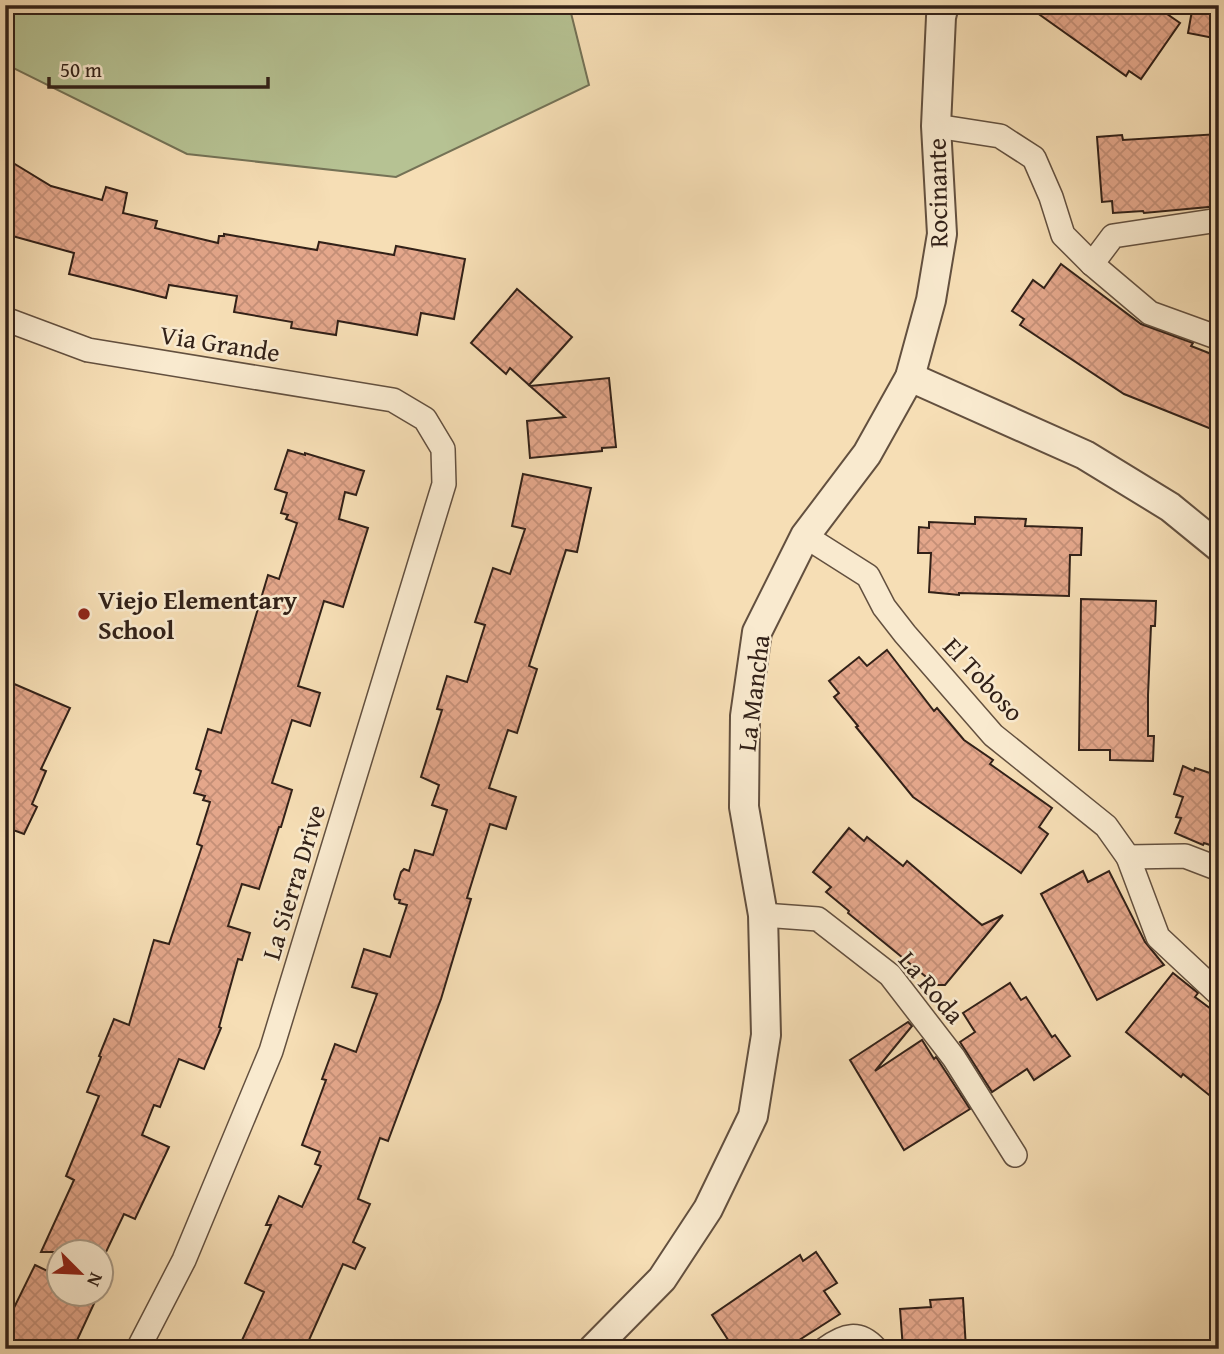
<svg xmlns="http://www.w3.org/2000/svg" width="1224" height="1354" font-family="'Gentium Book Plus',serif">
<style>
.grass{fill:#b6c293;stroke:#747256;stroke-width:2}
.building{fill:url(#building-cross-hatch);stroke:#322118;stroke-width:2}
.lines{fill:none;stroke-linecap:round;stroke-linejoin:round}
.minor-casing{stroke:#63503f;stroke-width:26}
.tertiary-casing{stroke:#63503f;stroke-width:32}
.minor{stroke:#f9eacf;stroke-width:23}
.tertiary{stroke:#f9eacf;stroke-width:28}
.poi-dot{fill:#8f2418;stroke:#f9eacf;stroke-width:2.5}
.labels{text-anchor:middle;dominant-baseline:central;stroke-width:5;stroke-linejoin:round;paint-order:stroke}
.street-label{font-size:26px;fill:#322118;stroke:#f9eacf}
.poi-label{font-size:26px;font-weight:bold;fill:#322118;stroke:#f9eacf;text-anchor:start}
</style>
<defs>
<pattern id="building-cross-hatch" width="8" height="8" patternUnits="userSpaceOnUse" patternTransform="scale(1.75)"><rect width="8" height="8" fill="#e4a78b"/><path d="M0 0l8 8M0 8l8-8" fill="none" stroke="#c48f77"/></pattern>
</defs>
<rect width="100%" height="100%" fill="#f6deb5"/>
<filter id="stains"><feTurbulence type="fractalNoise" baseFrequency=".00286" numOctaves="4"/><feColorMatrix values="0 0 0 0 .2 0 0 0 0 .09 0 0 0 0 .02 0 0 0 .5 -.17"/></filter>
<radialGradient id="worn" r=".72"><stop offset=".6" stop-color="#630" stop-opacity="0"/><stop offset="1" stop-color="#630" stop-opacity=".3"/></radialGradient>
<!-- grass -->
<path class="grass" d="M5 5H569L589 85 396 177 187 154 5 64Z"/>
<!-- building -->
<g class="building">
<path d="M1026 5H1154L1180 23 1141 79 1129 71 1126 76Z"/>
<path d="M1193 5H1219V39L1188 33Z"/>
<path d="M1219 134V206L1144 213 1143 211 1113 213 1112 201 1102 202 1097 137 1122 135 1123 140Z"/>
<path d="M5 158 51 186 102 200 106 187 127 193 123 213 157 221 155 228 218 243 219 236H224V234L317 250 319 242 394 255 396 246 465 259 454 319 421 313 417 335 338 321 336 335 291 328 292 322 234 312 237 296 169 285 166 298 69 274 74 253 5 234Z"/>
<path d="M1061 264 1141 324 1193 343 1191 346 1219 357V432L1124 394 1020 325 1024 319 1012 311 1033 280 1044 288Z"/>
<path d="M517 289 572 337 529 385 510 368 506 374 471 343Z"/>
<path d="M609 378 616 447 602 448V451L530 458 527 421 565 417 530 386Z"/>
<path d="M288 450 305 455V453L364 471 356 495 345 492 339 519 368 528 343 607 324 601 298 686 320 693 310 726 292 720 272 783 292 790 281 827H279L259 889 242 884 228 926 250 933 242 960 238 959 219 1027 221 1028 204 1069 179 1059 160 1107 154 1105 142 1135 169 1147 135 1219 124 1214 106 1252H41L74 1180 66 1176 99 1096 87 1092 101 1057 99 1056 114 1019 129 1025 154 940 169 944 202 846 197 844 210 802 203 800 205 796 194 793 201 771 196 769 208 729 221 733 268 575 279 579 297 523 286 519 288 515 281 513 287 493 275 489Z"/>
<path d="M523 474 591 488 577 552 566 550 529 666 537 669 517 733 508 730 489 788 516 797 506 829 490 824 467 898 471 899 441 999 388 1141 380 1138 358 1199 370 1204 353 1242 365 1248 355 1269 343 1264 305 1349H238L264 1292 245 1283 271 1225H266L279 1196 302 1207 321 1166 315 1164 320 1152 302 1145 326 1080 322 1079 335 1044 356 1052 377 994 352 987 364 949 390 957 407 905 399 903 400 900 395 899 394 895 401 872 404 869 409 871 415 850 433 855 447 810 432 805 439 785 421 777 442 710 437 709 447 676 467 682 485 625 475 622 493 568 510 574 525 529 512 526Z"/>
<path d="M975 517 1026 519 1025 526 1082 528 1081 555H1070L1069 596 959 593V595L929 592 931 553H918L919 527 929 528V522L975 524Z"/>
<path d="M1081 599 1156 601 1155 626H1151L1148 695V736H1154L1153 761 1110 760V750H1079Z"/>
<path d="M887 650 934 711 937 708 964 740 993 760 990 764 1052 808 1039 827 1048 834 1021 873 913 797 856 727 858 726 834 697 839 693 829 681 859 657 867 666Z"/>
<path d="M5 680 70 708 41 769 46 771 32 804 37 807 24 834 5 827Z"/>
<path d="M1183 766 1194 771 1195 768 1219 776V848L1204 843 1203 845 1175 833 1181 818 1176 817 1183 797 1174 794Z"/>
<path d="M849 828 864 841 867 837 903 866 907 861 982 925 1003 915 945 985H936L848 913 849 911 826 892 831 887 813 872Z"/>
<path d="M1083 871 1088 882 1109 871 1145 942 1164 965 1097 1000 1041 894Z"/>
<path d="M1173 973 1198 993 1195 997 1219 1015V1103L1183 1074 1181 1077 1126 1032Z"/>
<path d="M1010 983 1021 1000 1026 997 1052 1037 1055 1035 1070 1056 1034 1080 1027 1069 992 1092 960 1042 975 1032 963 1013Z"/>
<path d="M908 1022 912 1026 875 1071 922 1040 934 1059 936 1057 942 1066 970 1109 904 1150 850 1060Z"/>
<path d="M816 1252 837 1283 824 1291 840 1314 785 1349H734L712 1315 800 1255 803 1261Z"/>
<path d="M35 1265 60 1277V1294L98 1295 73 1349H5V1326Z"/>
<path d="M963 1298 966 1349H903L900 1309 931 1307 930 1300Z"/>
</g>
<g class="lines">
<!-- minor casing -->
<g class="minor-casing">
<g id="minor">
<path d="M936 126 1000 136 1034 158 1051 197 1063 235 1092 264 1150 313 1219 338"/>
<path d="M1092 264 1113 236 1219 220"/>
<path d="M5 319 88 350 393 400 425 419 443 449 444 484 271 1051 184 1260 138 1349"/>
<path d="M805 536 868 576 884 607 905 634 993 735 1106 826 1128 857 1158 937 1219 994"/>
<path d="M1128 857 1185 856 1219 869"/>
<path d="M763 915 818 919 890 975 954 1058 1015 1155"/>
<path d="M825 1349C844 1335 859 1330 876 1349"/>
</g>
</g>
<!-- tertiary casing -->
<g class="tertiary-casing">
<g id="tertiary">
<path d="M910 377 1085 455 1170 507 1219 547"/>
<path d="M593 1349 662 1279 708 1209 753 1116 766 1035 763 915 744 807 745 716 757 632 805 536 867 454 910 377 931 300 942 234 936 126 941 17 944 5"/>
</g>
</g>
<!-- minor -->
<use href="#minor" class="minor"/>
<!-- tertiary -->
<use href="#tertiary" class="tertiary"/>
</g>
<!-- markers -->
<circle class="poi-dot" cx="84" cy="614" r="7"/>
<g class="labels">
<!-- street labels -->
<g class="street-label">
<text transform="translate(937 193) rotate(-91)">Rocinante</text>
<text transform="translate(220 343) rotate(9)">Via Grande</text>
<text transform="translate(984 679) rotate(47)">El Toboso</text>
<text transform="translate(753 693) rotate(-83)">La Mancha</text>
<text transform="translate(293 882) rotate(-73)">La Sierra Drive</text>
<text transform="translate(932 987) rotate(50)">La Roda</text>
</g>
<!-- poi labels -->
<g class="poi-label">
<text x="98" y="599">Viejo Elementary<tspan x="98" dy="30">School</tspan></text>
</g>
</g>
<!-- margin -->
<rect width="1224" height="1354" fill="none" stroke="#f6deb5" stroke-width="28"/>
<rect x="7" y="7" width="1210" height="1340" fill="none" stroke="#322118" stroke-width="3.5"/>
<rect x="14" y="14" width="1196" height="1326" fill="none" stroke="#322118" stroke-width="2"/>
<!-- north arrow -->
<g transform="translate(80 1273) rotate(114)"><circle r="33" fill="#f9eacf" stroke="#a99a86" stroke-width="2"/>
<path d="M0-5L12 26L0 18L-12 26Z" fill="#8f2418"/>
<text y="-10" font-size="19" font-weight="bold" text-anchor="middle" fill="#322118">N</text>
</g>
<!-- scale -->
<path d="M49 77v10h219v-10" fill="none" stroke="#322118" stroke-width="3.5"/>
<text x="60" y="77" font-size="21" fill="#322118" stroke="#f9eacf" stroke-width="5" paint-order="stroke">50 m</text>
<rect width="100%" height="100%" filter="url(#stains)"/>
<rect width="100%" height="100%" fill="url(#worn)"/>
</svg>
